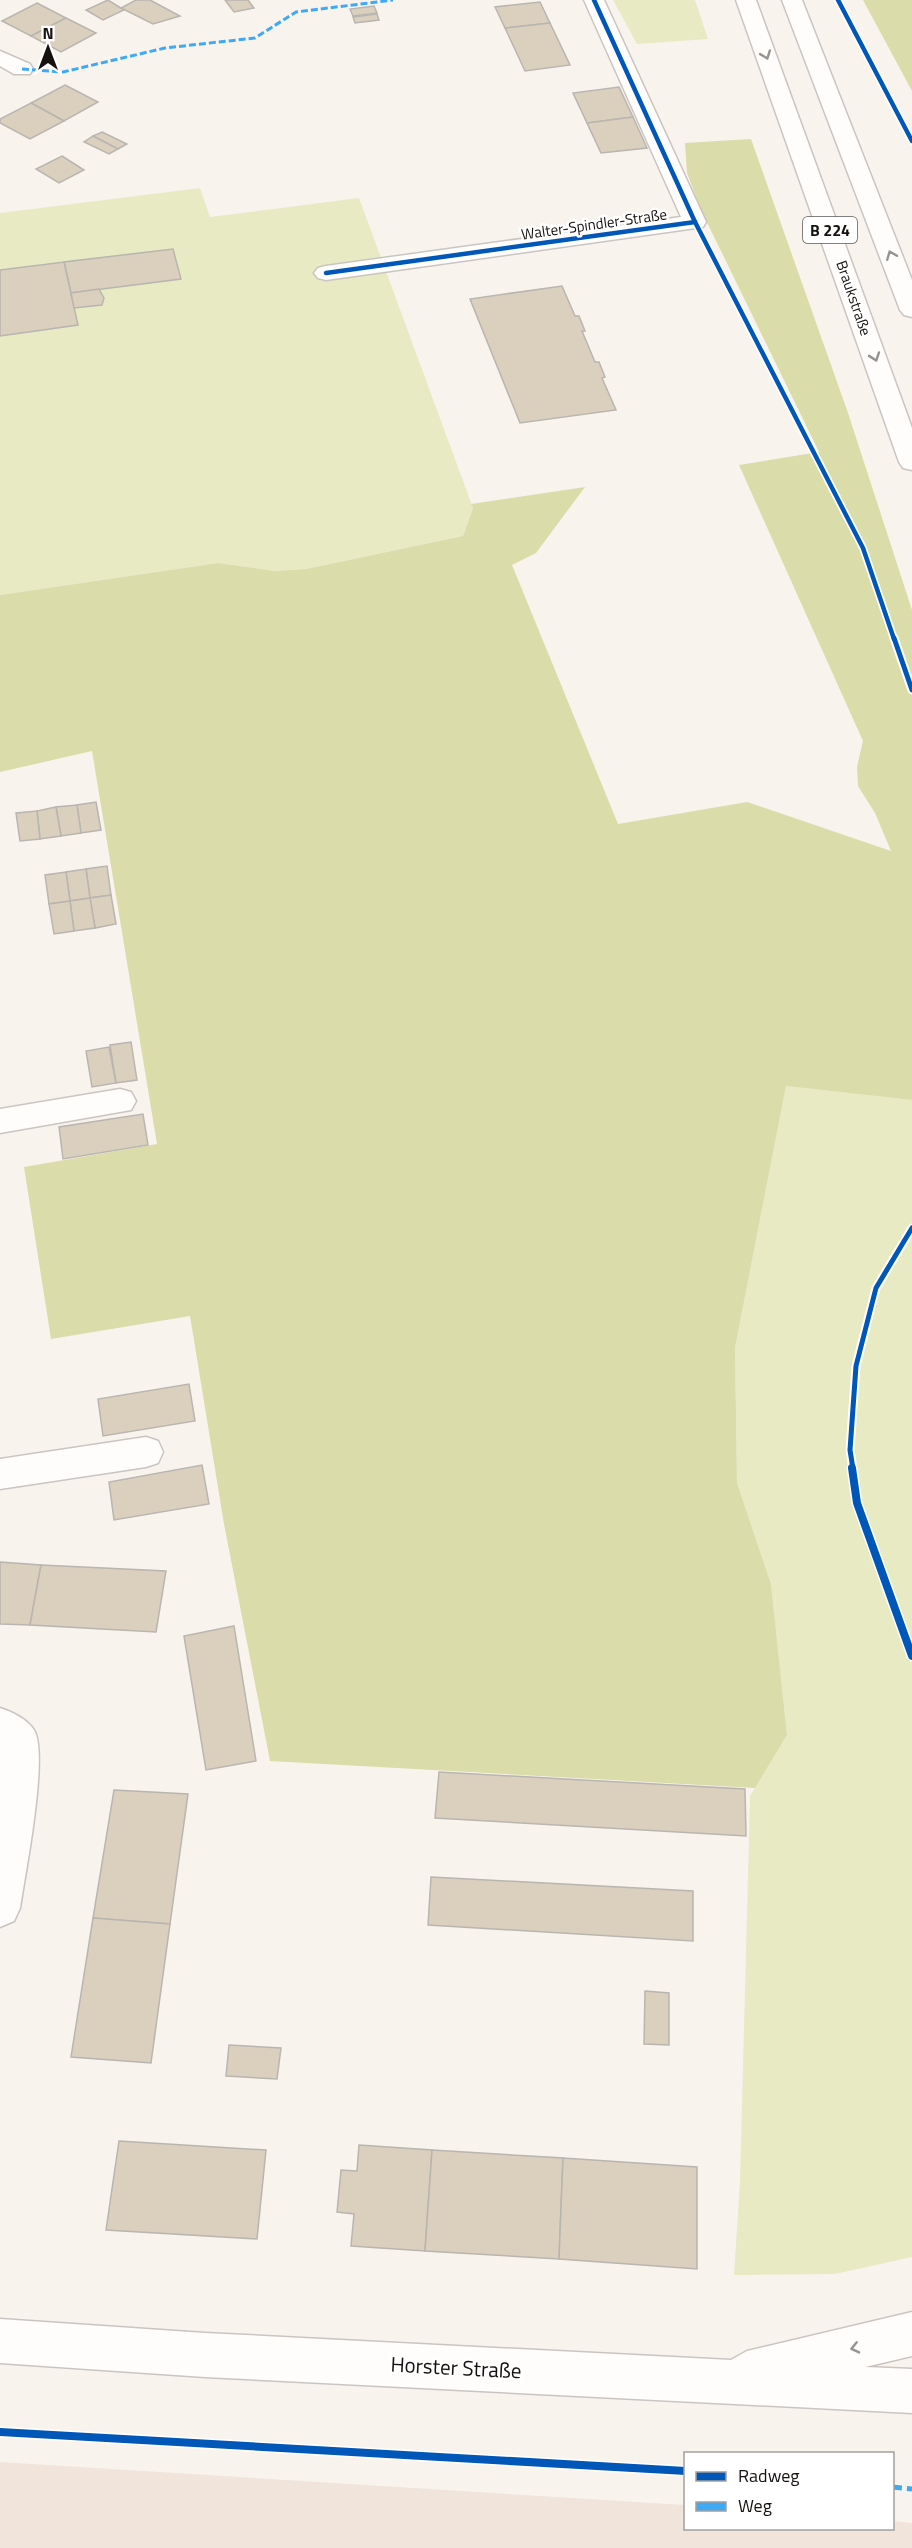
<svg xmlns="http://www.w3.org/2000/svg" width="912" height="2548" font-family="'Titillium Web',sans-serif">
<style>
.built{fill:#f1e4da}
.green{fill:#e8eac4}
.forest{fill:#dadca9}
.building{fill:#dbcfbd;stroke:#b9b5b1;stroke-width:1.5}
.lines{fill:none;stroke-linecap:round;stroke-linejoin:round}
.minor-casing{stroke:#cac5c1;stroke-width:3}
.major-casing{stroke:#cac5c1;stroke-width:3}
.minor{fill:#fefdfc;fill-rule:evenodd}
.major{fill:#fefdfc;fill-rule:evenodd}
.quiet-far1{stroke:#3fa9f5;stroke-width:3;stroke-dasharray:7 3;stroke-linecap:butt}
.quiet{stroke:#3fa9f5;stroke-width:5;stroke-dasharray:10 5;stroke-linecap:butt}
.cycleway-far2-casing{stroke:#fff;stroke-width:8}
.cycleway-far1-casing{stroke:#fff;stroke-width:9}
.cycleway-casing{stroke:#fff;stroke-width:11}
.cycleway-far2{stroke:#0057b8;stroke-width:4.5}
.cycleway-far1{stroke:#0057b8;stroke-width:5}
.cycleway{stroke:#0057b8;stroke-width:8}
.oneway{stroke:#969391}
.labels{text-anchor:middle;dominant-baseline:central;stroke-width:5;stroke-linejoin:round;paint-order:stroke}
.far-street-label{font-size:15px;fill:#16120f;stroke:#fff}
.shield{fill:#fff;stroke:#5c5957;stroke-width:1.5}
.shield-label{font-size:16px;font-weight:bold;fill:#16120f}
.near-street-label{font-size:21px;fill:#16120f;stroke:#fff}
</style>
<rect width="100%" height="100%" fill="#f9f3ee"/>
<!-- built -->
<path class="built" d="M0 2462 685 2505 686 2528H892L893 2521 912 2523V2548H0Z"/>
<!-- green -->
<g class="green">
<path d="M613 0H695L708 39 637 44Z"/>
<path d="M200 188 210 217 359 198 473 508 463 536 306 569 275 571 218 563 0 595V213Z"/>
<path d="M786 1086 912 1100V2257L835 2274 734 2275 740 2182 750 1796 787 1735 771 1584 737 1483 735 1348Z"/>
</g>
<!-- forest -->
<g class="forest">
<path d="M863 0H912V91Z"/>
<path d="M751 139 848 413 912 610V1100L786 1086 735 1348 737 1483 771 1584 787 1735 755 1788 270 1761 224 1524 190 1316 51 1339 24 1167 157 1144 92 751 0 772V595L218 563 275 571 306 569 463 536 473 508 471 504 585 487 536 553 512 565 618 824 747 802 891 851 875 813 858 786 857 767 863 741 739 465 819 452 701 210 687 173 685 143Z"/>
</g>
<!-- building -->
<g class="building">
<path d="M108 0 124 10 103 20 86 10Z"/>
<path d="M136 0H150L180 16 153 24 121 8Z"/>
<path d="M225 0H248L254 8 234 12Z"/>
<path d="M540 2 550 23 505 28 495 7Z"/>
<path d="M37 3 66 18 31 36 2 21Z"/>
<path d="M374 6 377 13 353 16 350 9Z"/>
<path d="M377 14 379 20 355 23 353 17Z"/>
<path d="M66 18 96 33 61 52 31 36Z"/>
<path d="M550 23 570 65 525 71 505 28Z"/>
<path d="M65 85 98 102 64 121 31 103Z"/>
<path d="M619 87 633 117 587 123 573 93Z"/>
<path d="M31 103 64 121 30 139 0 123V119Z"/>
<path d="M633 117 647 148 601 153 587 123Z"/>
<path d="M102 132 127 144 118 149 93 136Z"/>
<path d="M93 136 118 149 109 154 84 142Z"/>
<path d="M62 156 84 170 59 183 36 169Z"/>
<path d="M173 249 181 279 71 293 64 262Z"/>
<path d="M64 262 78 325 0 336V270Z"/>
<path d="M562 286 575 316H579L585 331H582L595 362H599L605 377 602 378 616 410 520 423 470 299Z"/>
<path d="M99 289 104 298 102 305 74 308 71 293Z"/>
<path d="M96 802 101 830 81 833 77 805Z"/>
<path d="M77 805 81 833 61 836 56 807Z"/>
<path d="M56 807 61 836 40 839 37 811Z"/>
<path d="M37 811 40 839 20 841 16 813Z"/>
<path d="M107 866 111 895 90 898 86 869Z"/>
<path d="M86 869 90 898 70 901 66 872Z"/>
<path d="M66 872 70 901 49 904 45 875Z"/>
<path d="M111 895 116 924 95 928 90 898Z"/>
<path d="M90 898 95 928 74 931 70 901Z"/>
<path d="M70 901 74 931 54 934 49 904Z"/>
<path d="M131 1042 137 1080 116 1083 110 1045Z"/>
<path d="M109 1047 116 1083 92 1087 86 1051Z"/>
<path d="M143 1114 148 1145 63 1159 59 1127Z"/>
<path d="M189 1384 195 1421 103 1436 98 1399Z"/>
<path d="M202 1465 209 1504 114 1520 109 1482Z"/>
<path d="M0 1562 41 1565 30 1625 0 1624Z"/>
<path d="M41 1565 166 1571 156 1632 30 1625Z"/>
<path d="M234 1626 256 1761 206 1770 184 1636Z"/>
<path d="M439 1772 745 1789 746 1836 435 1818Z"/>
<path d="M114 1790 188 1794 170 1924 93 1918Z"/>
<path d="M431 1877 693 1891V1941L428 1925Z"/>
<path d="M93 1918 170 1924 151 2063 71 2057Z"/>
<path d="M645 1991 669 1993V2045L644 2044Z"/>
<path d="M229 2045 281 2048 277 2079 226 2076Z"/>
<path d="M119 2141 266 2150 257 2239 106 2230Z"/>
<path d="M359 2145 432 2150 425 2251 351 2246 354 2214 337 2212 341 2170 357 2171Z"/>
<path d="M432 2150 563 2158 559 2259 425 2251Z"/>
<path d="M563 2158 697 2167V2269L559 2259Z"/>
</g>
<g class="lines">
<!-- minor casing -->
<g class="minor-casing">
<g id="minor">
<path d="M584 0H604L706 222 703 227 326 280 318 278 314 273 318 268 326 266 681 217Z"/>
<path d="M0 51 30 64 33 69 30 74H14L0 66Z"/>
<path d="M120 1089 131 1092 136 1101 131 1110 0 1133V1109Z"/>
<path d="M146 1437 158 1441 163 1452 158 1463 146 1467 0 1489V1459Z"/>
<path d="M0 1708C12 1712 27 1719 34 1730 49 1754 25 1875 20 1908L14 1921 0 1927Z"/>
</g>
</g>
<!-- major casing -->
<g class="major-casing">
<g id="major">
<path d="M736 0H756L912 428V470L903 468 899 462Z"/>
<path d="M782 0H802L912 280V317L904 315 900 310Z"/>
<path d="M912 2312V2356L865 2367 912 2369V2413L205 2377 0 2363V2319L205 2333 731 2360 747 2351Z"/>
</g>
</g>
<!-- minor -->
<use href="#minor" class="minor"/>
<!-- major -->
<use href="#major" class="major"/>
<!-- quiet-far1 -->
<path class="quiet-far1" d="M22 69 63 72 165 48 255 38 296 12 393 0"/>
<!-- quiet -->
<path class="quiet" d="M892 2487 912 2489"/>
<!-- cycleway-far2 casing -->
<g class="cycleway-far2-casing">
<g id="cycleway-far2">
<path d="M838 0 912 141"/>
<path d="M695 222 863 548 894 639"/>
<path d="M326 273 695 222 594 0"/>
</g>
</g>
<!-- cycleway-far1 casing -->
<g class="cycleway-far1-casing">
<g id="cycleway-far1">
<path d="M894 638 912 690"/>
<path d="M853 1469 850 1450 856 1366 876 1288 912 1228"/>
</g>
</g>
<!-- cycleway casing -->
<g class="cycleway-casing">
<g id="cycleway">
<path d="M852 1468 857 1503 912 1656"/>
<path d="M0 2432 686 2471"/>
</g>
</g>
<!-- cycleway-far2 -->
<use href="#cycleway-far2" class="cycleway-far2"/>
<!-- cycleway-far1 -->
<use href="#cycleway-far1" class="cycleway-far1"/>
<!-- cycleway -->
<use href="#cycleway" class="cycleway"/>
</g>
<!-- one-way arrows -->
<defs><path id="oneway-chevron" d="M-2-3.5L2.5 0L-2 3.5" fill="none" stroke-width="1.6" stroke-linecap="round" stroke-linejoin="round" transform="scale(1.5)"/></defs>
<g class="oneway">
<use href="#oneway-chevron" transform="translate(766 55) rotate(70)"/>
<use href="#oneway-chevron" transform="translate(891 255) rotate(-112)"/>
<use href="#oneway-chevron" transform="translate(875 357) rotate(71)"/>
<use href="#oneway-chevron" transform="translate(855 2348) rotate(167)"/>
</g>
<g class="labels">
<!-- far-street labels -->
<g class="far-street-label">
<text transform="translate(594 224) rotate(-8)">Walter-Spindler-Straße</text>
<text transform="translate(854 298) rotate(71)">Braukstraße</text>
</g>
<!-- shield labels -->
<rect class="shield" x="803" y="217" width="54" height="26" rx="4.5"/>
<g class="shield-label">
<text x="830" y="230">B 224</text>
</g>
<!-- near-street labels -->
<g class="near-street-label">
<text transform="translate(456 2367) rotate(3)">Horster Straße</text>
</g>
</g>
<!-- legend -->
<rect x="684" y="2452" width="210" height="78" fill="#ffffff" stroke="#a2a09f" stroke-width="1.5"/>
<rect x="696" y="2472" width="30" height="9" fill="#0057b8" stroke="#a2a09f" stroke-width="1.5"/>
<text x="738" y="2482" font-size="18" fill="#16120f">Radweg</text>
<rect x="696" y="2502" width="30" height="9" fill="#3fa9f5" stroke="#a2a09f" stroke-width="1.5"/>
<text x="738" y="2512" font-size="18" fill="#16120f">Weg</text>
<!-- north arrow -->
<g transform="translate(48 48)" stroke="#ffffff" stroke-width="4.5" paint-order="stroke">
<path d="M0-4.5L10 22L0 15L-10 22Z" fill="#16120f"/>
<text y="-9" font-size="16" font-weight="bold" text-anchor="middle" fill="#16120f">N</text>
</g>
</svg>
